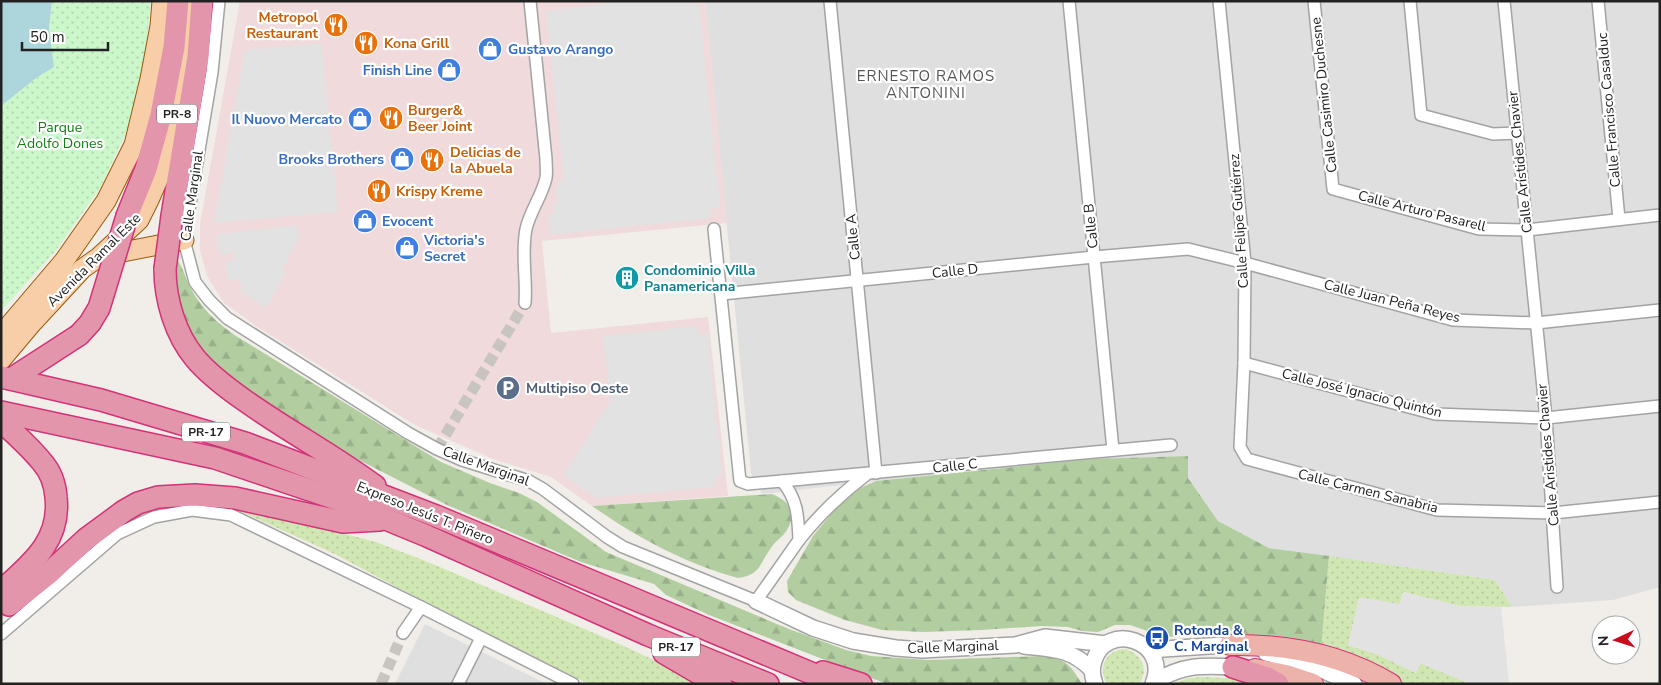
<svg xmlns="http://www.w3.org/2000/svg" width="1661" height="685" font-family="'Nunito Sans',sans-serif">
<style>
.residential{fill:#dfdfdf}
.commercial{fill:#f0dadb}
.grass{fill:url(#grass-dots)}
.forest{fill:url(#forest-firs)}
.park{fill:url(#park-dots)}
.parking{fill:#e2e2e2}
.water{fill:#acd5dc}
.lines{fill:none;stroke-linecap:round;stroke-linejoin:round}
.minor-tunnel{stroke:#c8c5c1;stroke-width:11;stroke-dasharray:11 5.5;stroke-linecap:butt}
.minor-casing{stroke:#a3a3a3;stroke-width:14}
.tertiary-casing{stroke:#a3a3a3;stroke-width:18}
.primary-casing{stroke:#965b09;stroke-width:21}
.trunk-casing{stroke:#d23378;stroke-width:22}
.motorway-casing{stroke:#d23378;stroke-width:24}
.minor{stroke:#fff;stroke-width:11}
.tertiary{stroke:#fff;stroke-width:15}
.primary{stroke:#f7cea8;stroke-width:19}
.trunk{stroke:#edb2aa;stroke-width:20}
.motorway{stroke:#e396ab;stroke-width:21}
.motorway-bridge-casing{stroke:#d23378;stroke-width:24;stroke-linecap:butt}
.motorway-bridge{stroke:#e396ab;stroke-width:21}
.labels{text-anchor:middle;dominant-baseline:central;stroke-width:4.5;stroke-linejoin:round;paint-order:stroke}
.shield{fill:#fff;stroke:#646464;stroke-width:1}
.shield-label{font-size:12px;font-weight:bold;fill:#222}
.food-label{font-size:14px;font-weight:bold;fill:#c56008;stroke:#fff;text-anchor:start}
.shop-label{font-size:14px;font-weight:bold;fill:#366cbe;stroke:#fff;text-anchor:start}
.street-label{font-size:14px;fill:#222;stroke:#fff}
.park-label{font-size:14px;fill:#137c13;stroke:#fff}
.culture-label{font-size:14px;font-weight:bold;fill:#0d838f;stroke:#fff;text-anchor:start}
.service-label{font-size:14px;font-weight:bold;fill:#4e5e75;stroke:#fff;text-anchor:start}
.transit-label{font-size:14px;font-weight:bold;fill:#164399;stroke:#fff;text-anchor:start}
.neighbourhood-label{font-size:15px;letter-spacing:1px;fill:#555;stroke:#fff}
</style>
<defs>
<pattern id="grass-dots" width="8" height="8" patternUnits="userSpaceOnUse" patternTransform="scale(1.25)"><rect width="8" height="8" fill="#d1e7b3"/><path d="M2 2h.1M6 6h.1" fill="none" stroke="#b3c69a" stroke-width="1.8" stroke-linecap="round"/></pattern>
<pattern id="forest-firs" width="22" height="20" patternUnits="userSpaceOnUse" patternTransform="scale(1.25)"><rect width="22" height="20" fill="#b2cea0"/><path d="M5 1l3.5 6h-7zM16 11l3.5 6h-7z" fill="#99b18a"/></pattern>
<pattern id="park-dots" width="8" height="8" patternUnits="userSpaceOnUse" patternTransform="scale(1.25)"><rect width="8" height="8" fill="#cbf7ca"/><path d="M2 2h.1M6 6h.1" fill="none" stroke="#aed3ad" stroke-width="1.8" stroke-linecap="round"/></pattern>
</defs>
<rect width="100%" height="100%" fill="#f1eee9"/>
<!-- residential -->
<g class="residential">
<path d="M705 1H1660V587L1613 600 1512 607 1495 580 1269 548 1218 521 1188 478V456L1090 459 876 481 763 494 756 486 751 473Z"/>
<path d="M425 624 547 684H395Z"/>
</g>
<!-- commercial -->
<path class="commercial" d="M240 1H705L727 223 542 241 551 333 708 317 728 496 592 506 551 477 493 459 415 425 259 328 224 303 207 276 200 250V224Z"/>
<!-- grass -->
<g class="grass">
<path d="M242 512 264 513 376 542 428 562 615 642 706 684H589L506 646 335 554Z"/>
<path d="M1329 556 1495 580 1512 607 1459 606 1403 592 1400 604 1348 645 1379 655 1416 673 1420 663 1471 684H1400L1321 649Z"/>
<path d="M1125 649C1141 654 1150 669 1139 684H1107C1097 667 1106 650 1125 649Z"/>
<path d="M1203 677 1243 679 1257 684H1171L1190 678Z"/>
</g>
<!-- forest -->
<g class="forest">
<path d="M176 258C183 267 185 277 190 287 202 309 215 321 236 336L441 462 490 483 519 493 537 502 606 552 789 629 846 650 871 656 928 660 1041 656C1066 659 1069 663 1082 684H887L709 615 666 595 654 584 581 562 447 505 310 435 206 363 174 310Z"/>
<path d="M1188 456V478L1218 521 1269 548 1329 556 1321 649 1262 637 1203 635 1165 637 1130 625H1115L1098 632 1082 631 1068 627 1042 626 981 630 923 632 882 630 845 620 796 600 788 592 787 581 813 536 837 507 860 488 876 481 1090 459Z"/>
<path d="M772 494C789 501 798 512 787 530 783 537 775 541 771 548 759 564 761 575 738 578 686 564 636 537 592 506Z"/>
</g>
<!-- park -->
<path class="park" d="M52 1H151L145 58 127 131 100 188 57 249 2 310 1 309V106L36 78 54 67 49 28Z"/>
<!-- parking -->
<g class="parking">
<path d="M626 1H690V4L699 3 720 207 710 209 711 218 550 235 548 215 554 214 553 204 558 203 556 190 558 182 564 181 546 11Z"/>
<path d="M321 43 338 212 214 223 245 50Z"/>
<path d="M298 225 299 236 283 269 286 273 266 308 240 291 242 285 238 280H228L225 261H233V253L219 254 217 234Z"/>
<path d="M698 326 699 335 708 334 722 477 715 478V487L596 498 563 475 610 402 603 336Z"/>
<path d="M1403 592 1459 606 1501 607 1509 684H1471L1420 663 1416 673 1379 655 1348 645 1359 597 1400 604Z"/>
</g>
<!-- water -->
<path class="water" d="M1 1H52L49 28 54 67 36 78 1 106Z"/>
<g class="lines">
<!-- minor-tunnel -->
<g class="minor-tunnel">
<path d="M437 449 525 303"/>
<path d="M381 684 403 633"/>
</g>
<!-- minor casing -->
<g class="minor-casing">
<g id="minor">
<path d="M219 1 212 72 184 240 195 282 209 300 227 318 408 433 437 449 462 460 529 481 543 489 607 537 623 547 756 601 799 540C798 517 798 500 782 481"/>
<path d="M830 1 876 473"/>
<path d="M1069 1 1113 450"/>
<path d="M1219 1 1245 263 1244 363 1240 447 1247 459 1437 510 1553 513 1660 502"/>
<path d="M1314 1 1333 189 1479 229 1527 230 1660 215"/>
<path d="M1410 1 1421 115 1493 134 1517 133"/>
<path d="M1504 1 1546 418 1557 587"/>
<path d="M1598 1 1619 219"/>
<path d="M714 229 740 481 748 484 782 481 1171 445"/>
<path d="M722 294 1094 257 1188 249 1245 263 1453 320 1536 323 1660 310"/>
<path d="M525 303C527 278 521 254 526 229 530 211 542 196 546 178 547 172 546 165 546 159L530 1"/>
<path d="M1244 363 1435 414 1546 418 1660 406"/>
<path d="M799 540C818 516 842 493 867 474"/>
<path d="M403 633 421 607"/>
<path d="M1 634 117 534 154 517 192 510 231 515 421 607 573 684"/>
<path d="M458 684 481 638"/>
</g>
</g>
<!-- tertiary casing -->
<g class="tertiary-casing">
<g id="tertiary">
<path d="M756 601 813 628 853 641 896 648 922 650 1015 645 1045 637 1106 644"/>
<path d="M1024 646C1052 649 1071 648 1092 670"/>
<path d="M1149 650 1224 645 1239 647"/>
<path d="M1266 653 1315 667 1354 684"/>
<path d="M1154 682C1182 665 1201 665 1233 667"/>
<path d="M1095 684C1092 676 1091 669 1094 661 1106 620 1171 641 1153 684"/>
</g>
</g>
<!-- primary casing -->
<g class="primary-casing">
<g id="primary">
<path d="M102 256 184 240"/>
<path d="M1 335 64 261 106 201 134 145 150 79 160 26 162 1"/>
<path d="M1 360 33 322 82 269 99 257 139 220 149 200 163 168 174 131 187 48 190 1"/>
</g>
</g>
<!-- trunk casing -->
<g class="trunk-casing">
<g id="trunk">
<path d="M1230 645C1286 644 1343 655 1391 684"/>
<path d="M1255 669 1286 675 1313 684"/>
</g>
</g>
<!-- motorway casing -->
<g class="motorway-casing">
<g id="motorway">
<path d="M127 216 146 169 161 115 174 47 178 1"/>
<path d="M172 216 198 57 202 1"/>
<path d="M165 269C165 299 175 334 195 358 208 374 227 388 244 400 286 430 333 455 375 486"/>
<path d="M1 377 101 400 245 443 436 516 837 684"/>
<path d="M11 379 79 335"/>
<path d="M1 412 215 458 342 501 427 536 648 635 768 684"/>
<path d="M1 421C15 434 30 447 42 462 50 471 55 484 56 497 61 541 31 564 1 591"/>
<path d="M9 605 48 574 86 539 124 511 138 503 158 497 195 495 235 498 343 522 380 520"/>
<path d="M664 653 700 674 721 684"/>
<path d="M1233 667 1267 678 1278 684"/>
<path d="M823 672 861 684"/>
</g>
</g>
<!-- minor -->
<use href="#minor" class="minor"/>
<!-- tertiary -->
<use href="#tertiary" class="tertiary"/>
<!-- primary -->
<use href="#primary" class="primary"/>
<!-- trunk -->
<use href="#trunk" class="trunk"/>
<!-- motorway -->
<use href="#motorway" class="motorway"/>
<!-- motorway-bridge casing -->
<g class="motorway-bridge-casing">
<g id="motorway-bridge">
<path d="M165 269 172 216"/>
<path d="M79 335 90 323 99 308 127 216"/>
</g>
</g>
<!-- motorway-bridge -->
<use href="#motorway-bridge" class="motorway-bridge"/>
</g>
<!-- icons -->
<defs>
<g id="restaurant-disc" transform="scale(1.25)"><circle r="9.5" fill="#e8710a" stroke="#fff"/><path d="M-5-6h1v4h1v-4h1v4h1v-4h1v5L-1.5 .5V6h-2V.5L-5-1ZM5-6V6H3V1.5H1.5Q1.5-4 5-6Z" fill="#fff"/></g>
<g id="shop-disc" transform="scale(1.25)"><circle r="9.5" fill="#3f7fe0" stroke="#fff"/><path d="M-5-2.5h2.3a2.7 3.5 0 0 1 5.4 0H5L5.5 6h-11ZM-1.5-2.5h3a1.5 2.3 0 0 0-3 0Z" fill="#fff"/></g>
<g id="building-disc" transform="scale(1.25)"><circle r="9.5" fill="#0f9aa8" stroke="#fff"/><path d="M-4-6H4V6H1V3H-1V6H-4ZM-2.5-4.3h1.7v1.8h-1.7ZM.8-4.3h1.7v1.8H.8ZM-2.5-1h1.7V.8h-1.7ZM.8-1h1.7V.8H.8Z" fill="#fff"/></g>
<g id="parking-disc" transform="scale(1.25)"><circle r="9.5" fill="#5c6f8a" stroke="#fff"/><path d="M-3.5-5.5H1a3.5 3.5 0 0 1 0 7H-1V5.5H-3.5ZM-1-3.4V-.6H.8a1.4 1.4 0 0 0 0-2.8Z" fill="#fff"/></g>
<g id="bus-disc" transform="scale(1.25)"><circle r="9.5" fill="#1a4fb4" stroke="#fff"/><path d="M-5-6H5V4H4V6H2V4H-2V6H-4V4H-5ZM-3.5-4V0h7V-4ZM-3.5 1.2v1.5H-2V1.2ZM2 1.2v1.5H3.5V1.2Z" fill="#fff"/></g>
</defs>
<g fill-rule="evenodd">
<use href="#restaurant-disc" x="336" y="25"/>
<use href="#restaurant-disc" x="366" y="43"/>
<use href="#shop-disc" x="490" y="49"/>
<use href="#shop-disc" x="449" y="70"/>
<use href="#restaurant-disc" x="391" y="118"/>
<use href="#shop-disc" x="360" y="119"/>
<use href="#shop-disc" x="402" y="159"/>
<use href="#restaurant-disc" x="432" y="160"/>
<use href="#restaurant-disc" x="379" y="191"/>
<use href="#shop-disc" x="365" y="221"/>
<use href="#shop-disc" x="407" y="248"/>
<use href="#building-disc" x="627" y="278"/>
<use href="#parking-disc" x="508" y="388"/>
<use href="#bus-disc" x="1157" y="638"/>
</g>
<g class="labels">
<!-- shield labels -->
<g class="shield">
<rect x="157" y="104.5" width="40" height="19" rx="4"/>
<rect x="182" y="422.5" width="48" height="19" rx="4"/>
<rect x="652" y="637.5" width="48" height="19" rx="4"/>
</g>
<g class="shield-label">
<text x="177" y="114">PR-8</text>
<text x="206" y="432">PR-17</text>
<text x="676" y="647">PR-17</text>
</g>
<!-- food labels -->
<g class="food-label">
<text x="318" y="17" text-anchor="end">Metropol<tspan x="318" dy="16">Restaurant</tspan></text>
<text x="384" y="43">Kona Grill</text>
<text x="408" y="110">Burger&amp;<tspan x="408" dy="16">Beer Joint</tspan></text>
<text x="450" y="152">Delicias de<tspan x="450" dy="16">la Abuela</tspan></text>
<text x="396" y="191">Krispy Kreme</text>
</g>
<!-- shop labels -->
<g class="shop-label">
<text x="508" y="49">Gustavo Arango</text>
<text x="432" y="70" text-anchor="end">Finish Line</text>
<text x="342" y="119" text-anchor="end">Il Nuovo Mercato</text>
<text x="384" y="159" text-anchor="end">Brooks Brothers</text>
<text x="382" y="221">Evocent</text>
<text x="424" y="240">Victoria's<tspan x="424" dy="16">Secret</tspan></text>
</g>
<!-- street labels -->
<g class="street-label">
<text transform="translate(1324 95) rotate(-96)">Calle Casimiro Duchesne</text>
<text transform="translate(1609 110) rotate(-95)">Calle Francisco Casalduc</text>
<text transform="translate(1520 162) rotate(-96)">Calle Arístides Chavier</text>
<text transform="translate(192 196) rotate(-82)">Calle Marginal</text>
<text transform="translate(1422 211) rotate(14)">Calle Arturo Pasarell</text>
<text transform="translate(1239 221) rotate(-94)">Calle Felipe Gutiérrez</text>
<text transform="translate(1091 226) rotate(-96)">Calle B</text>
<text transform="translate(853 237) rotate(-96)">Calle A</text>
<text transform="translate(94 260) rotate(-45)">Avenida Ramal Este</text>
<text transform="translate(955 271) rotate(-6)">Calle D</text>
<text transform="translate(1392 301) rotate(14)">Calle Juan Peña Reyes</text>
<text transform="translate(1362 393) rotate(14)">Calle José Ignacio Quintón</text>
<text transform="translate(1548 455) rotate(-95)">Calle Aristides Chavier</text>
<text transform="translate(486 466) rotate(20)">Calle Marginal</text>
<text transform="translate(955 466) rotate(-6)">Calle C</text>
<text transform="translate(1368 491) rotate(14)">Calle Carmen Sanabria</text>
<text transform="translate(425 513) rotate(22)">Expreso Jesús T. Piñero</text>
<text transform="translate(953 647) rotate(-2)">Calle Marginal</text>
</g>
<!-- park labels -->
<g class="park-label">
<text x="60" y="127">Parque<tspan x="60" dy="16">Adolfo Dones</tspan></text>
</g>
<!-- culture labels -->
<g class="culture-label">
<text x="644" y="270">Condominio Villa<tspan x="644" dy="16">Panamericana</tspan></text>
</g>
<!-- service labels -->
<g class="service-label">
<text x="526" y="388">Multipiso Oeste</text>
</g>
<!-- transit labels -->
<g class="transit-label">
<text x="1174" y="630">Rotonda &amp;<tspan x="1174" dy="16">C. Marginal</tspan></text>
</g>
<!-- neighbourhood labels -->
<g class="neighbourhood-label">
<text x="926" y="76">ERNESTO RAMOS<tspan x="926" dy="17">ANTONINI</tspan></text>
</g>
</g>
<!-- border -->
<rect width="1661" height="685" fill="none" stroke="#222222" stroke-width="5"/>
<!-- north arrow -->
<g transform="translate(1616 640) rotate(266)"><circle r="24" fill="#ffffff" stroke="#a7a7a7"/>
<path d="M0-4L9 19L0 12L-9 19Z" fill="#c70c1d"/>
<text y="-8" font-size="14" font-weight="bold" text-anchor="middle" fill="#222222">N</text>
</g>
<!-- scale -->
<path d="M22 42v8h86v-8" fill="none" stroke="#222222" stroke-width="2.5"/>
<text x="30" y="42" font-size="15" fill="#222222" stroke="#ffffff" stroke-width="4" paint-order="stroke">50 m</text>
</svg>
